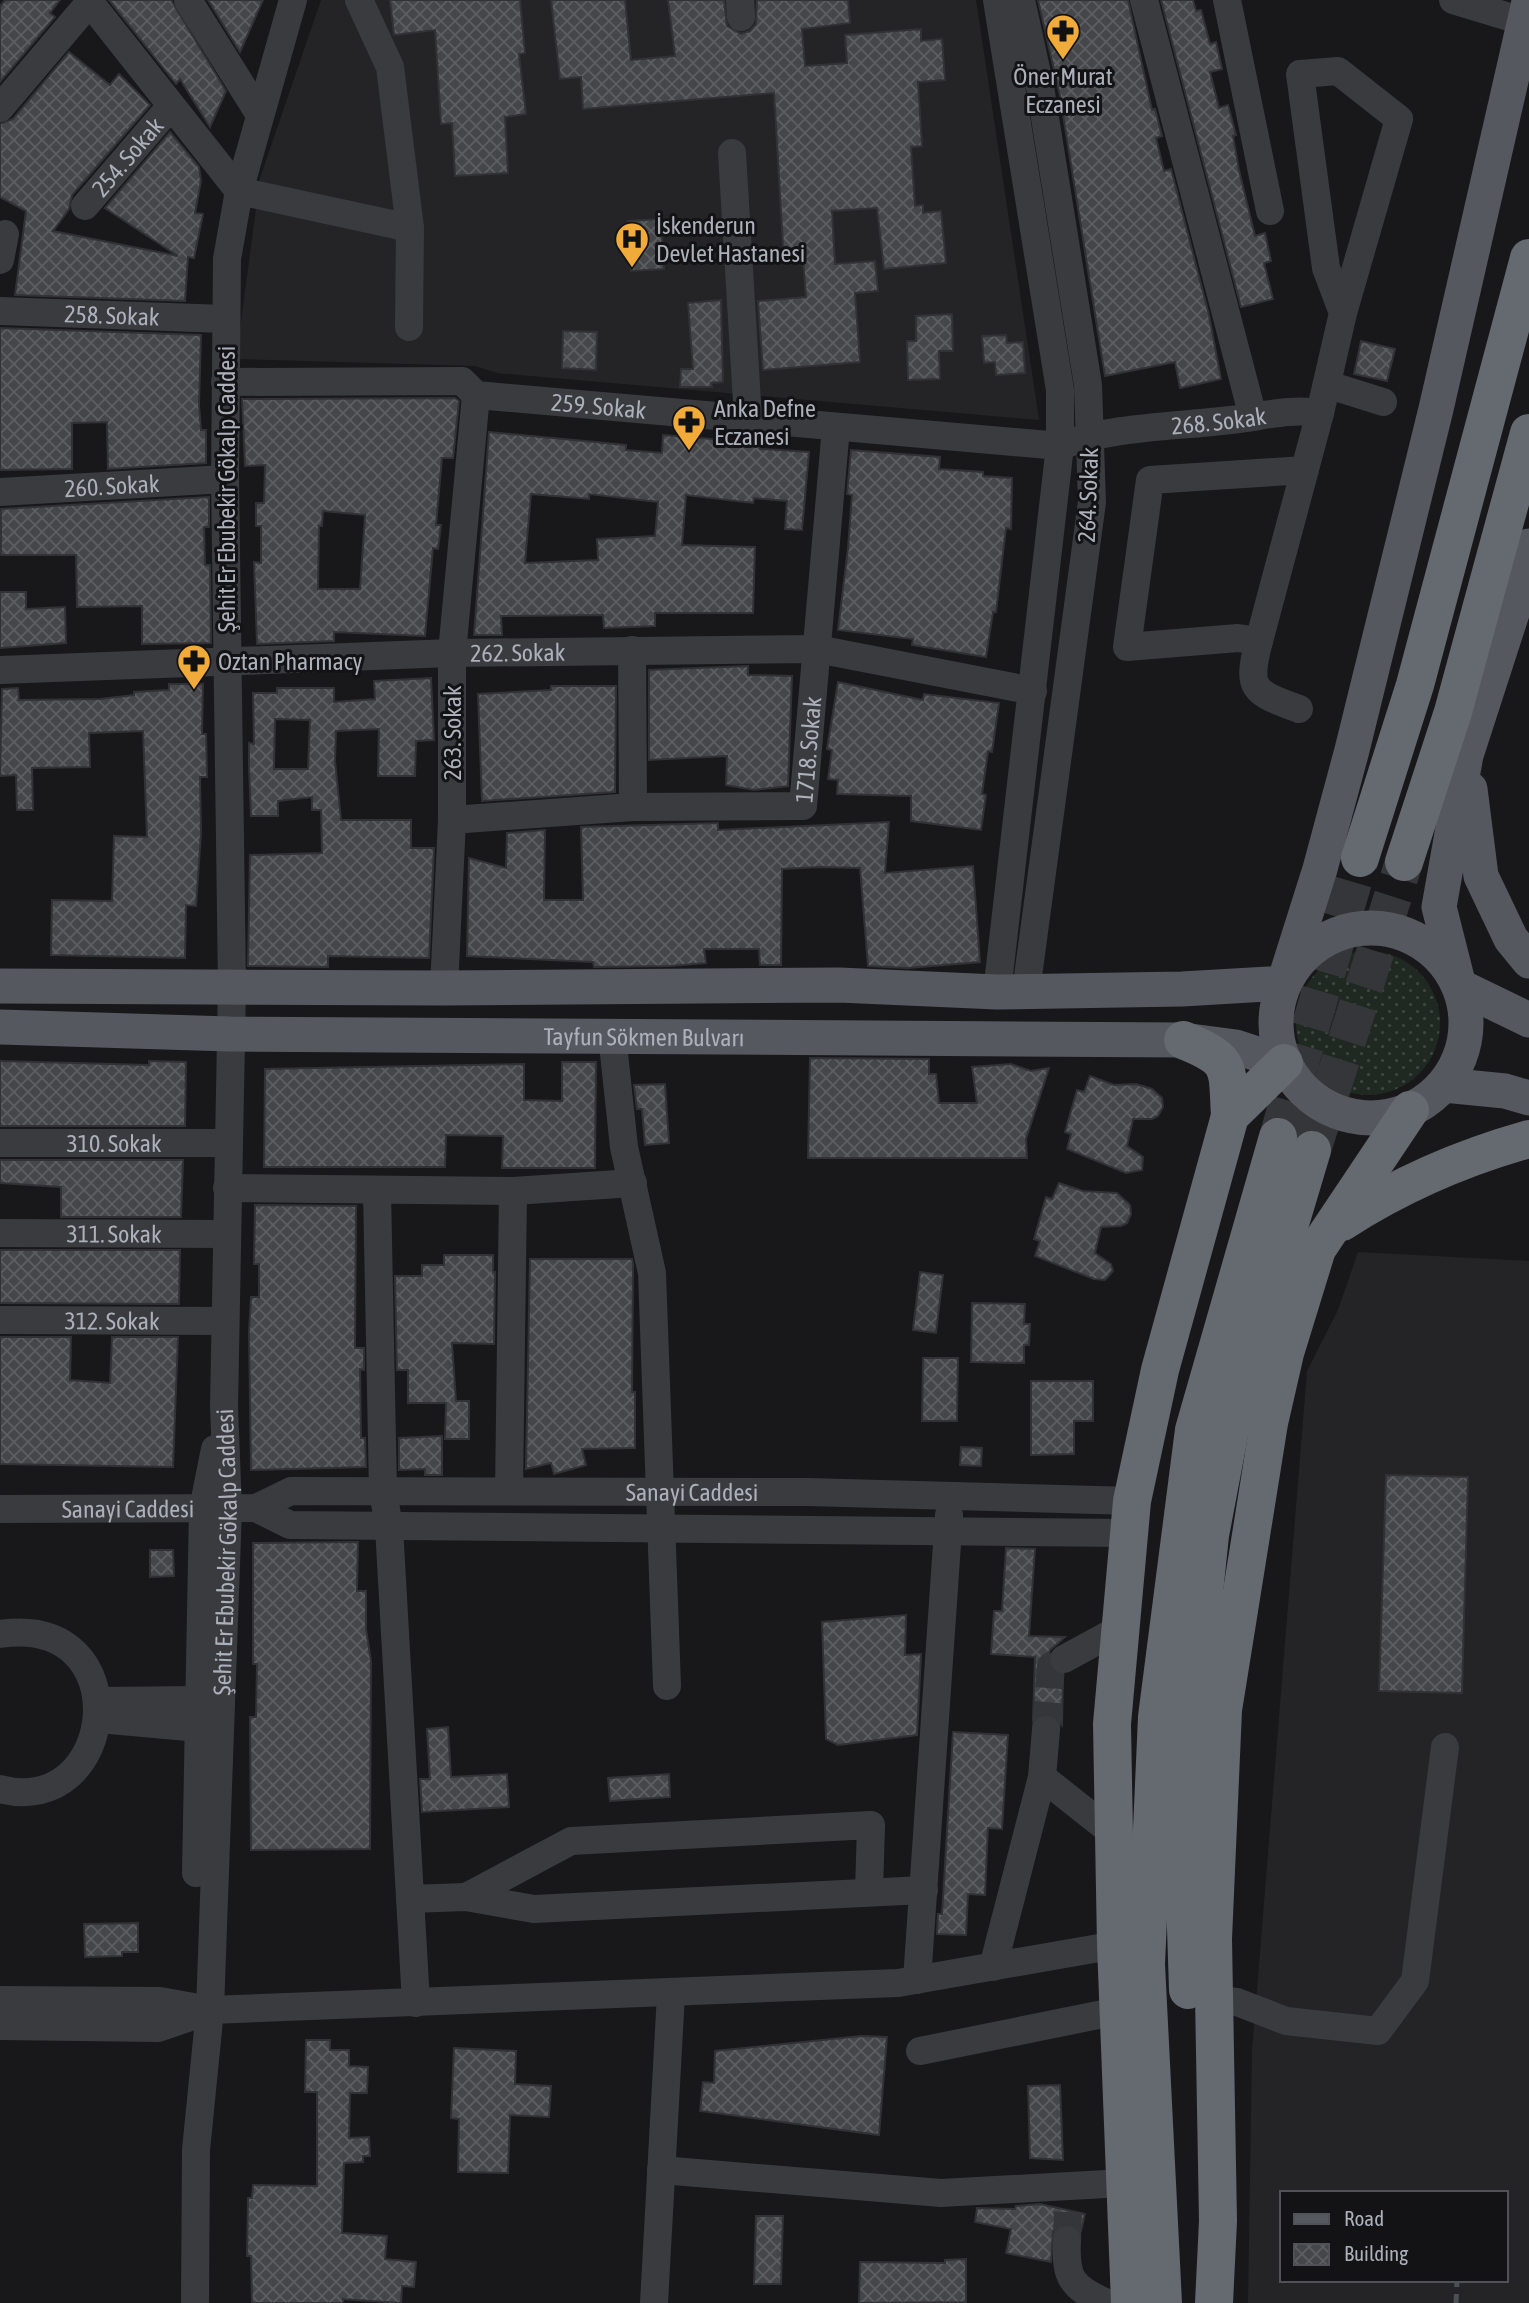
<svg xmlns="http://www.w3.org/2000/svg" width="1529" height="2303" font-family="'Asap Condensed',sans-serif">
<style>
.built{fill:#242427;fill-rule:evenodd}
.grass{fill:url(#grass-dots)}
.building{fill:url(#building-cross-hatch);stroke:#323236;stroke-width:2;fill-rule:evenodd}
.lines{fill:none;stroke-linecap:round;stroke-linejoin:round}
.minor-tunnel{stroke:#35363a;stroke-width:28;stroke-dasharray:28 14;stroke-linecap:butt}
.highway-tunnel{stroke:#35363a;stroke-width:38;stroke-dasharray:38 19;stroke-linecap:butt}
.minor{stroke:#393b3f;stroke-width:28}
.major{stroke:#55585e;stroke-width:35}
.highway{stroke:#656970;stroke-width:38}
.rail{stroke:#4c4f54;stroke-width:5;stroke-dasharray:9 7;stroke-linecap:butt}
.labels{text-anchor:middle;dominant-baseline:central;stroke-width:6;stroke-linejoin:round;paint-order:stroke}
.poi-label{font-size:24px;fill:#abb0ba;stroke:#131315;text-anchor:start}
.street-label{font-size:24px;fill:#abb0ba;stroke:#131315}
</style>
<defs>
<pattern id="grass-dots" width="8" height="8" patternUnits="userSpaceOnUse" patternTransform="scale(1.75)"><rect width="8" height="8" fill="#202921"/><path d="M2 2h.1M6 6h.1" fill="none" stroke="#3e463f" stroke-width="1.8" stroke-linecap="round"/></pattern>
<pattern id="building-cross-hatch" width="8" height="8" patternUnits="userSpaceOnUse" patternTransform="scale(1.75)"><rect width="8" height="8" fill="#45464a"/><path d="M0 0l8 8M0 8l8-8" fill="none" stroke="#5d5e62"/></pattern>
</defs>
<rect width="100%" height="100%" fill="#18181a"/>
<!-- built -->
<g class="built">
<path d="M321 0H976L1039 420 497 373 475 366 236 359 260 178Z"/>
<path d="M1358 1252 1529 1261V2303H1248L1252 2051 1307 1371 1338 1310ZM1282 2193H1506V2280H1282Z"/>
</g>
<!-- grass -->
<circle class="grass" cx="1368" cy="1023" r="72"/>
<!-- building -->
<g class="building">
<path d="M5 0H60L50 13 55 17 0 82V6Z"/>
<path d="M109 0H171L226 91 210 127 180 79 176 84Z"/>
<path d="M208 0H263L240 52Z"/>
<path d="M390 0H520L525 53 519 54 526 114 505 117 508 173 455 176 452 123 441 124 435 30 394 35Z"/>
<path d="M551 0H625L631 60 675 56 668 0H724L727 26 741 34 750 31 756 24 757 0H848L850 23 802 29 805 66 847 63 845 35 921 29V41L942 39 945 80 918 82 922 146 911 147 915 206 923 205V213L941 211 946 263 884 269 877 208 832 211 835 264 875 261 878 291 855 293 860 362 763 370 758 301 806 297 803 260 784 262 774 93 583 109 581 77 560 79Z"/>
<path d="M1038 0H1128L1152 110 1155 109 1162 136 1156 138 1164 171 1171 169 1209 315 1221 379 1180 388 1175 362 1105 376 1060 96Z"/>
<path d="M1161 0H1193L1196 11 1201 10 1210 44 1216 42 1222 69 1210 72 1219 108 1228 105 1236 135 1233 136 1239 170 1255 236 1265 233 1271 261 1264 263 1273 299 1241 307Z"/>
<path d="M69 52 110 85 119 74 150 105 72 195 69 209 53 231 178 256 105 208 170 132 199 167 201 181 195 213 203 214 194 258 188 257 185 301 15 295 26 211 0 197V124L13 119Z"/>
<path d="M661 219 664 269 631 271 628 221Z"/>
<path d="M721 300 723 382 711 383 712 387H680L681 369H693L688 303Z"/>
<path d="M952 314 953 351H939L940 379 908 380 907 341H916V316Z"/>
<path d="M0 328 201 335 199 405 201 430H206V463L108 469 107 422 72 423V469L0 470Z"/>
<path d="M563 331 597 332 596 370 562 368Z"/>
<path d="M1006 335 1007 343 1023 342 1025 373 996 375 995 362 984 363 982 336Z"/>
<path d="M1361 341 1395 349 1387 381 1354 374Z"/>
<path d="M455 398 459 401 453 458H442L436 525H441L438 549 433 548 425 636 334 632V641L257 644 254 562 261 563V526H256V503H264L265 465 245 466 242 399ZM323 511 365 515 360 589H318L319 526H322Z"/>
<path d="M489 432 626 445V450L662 453 663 435 760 443V449L809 452 802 530 785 529 787 501 754 498 753 503 686 495 682 545 755 547 753 613H655V626L604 628 603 615 501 616 502 635H474ZM531 494 589 499V494L658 502 655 536 597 539 598 560 525 563Z"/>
<path d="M851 450 940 457 939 469 983 472V476L1012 478 1011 529 1006 528 996 612H993L986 657 912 645 913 639 838 630 848 548 852 495 847 494Z"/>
<path d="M209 497V527H204L205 565H210L211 643 142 644V606L77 607 76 555H1V509Z"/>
<path d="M0 592H26V609L65 607 66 643 0 648Z"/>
<path d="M748 666V675L792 676 788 786 754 790 726 785 727 756 649 760V670Z"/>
<path d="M431 678 434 740 416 741 415 776H378L379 729 336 731 335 761 341 820H411V848H434L429 958 328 956V967L248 966 250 855 322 853 321 810H312V797L278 801V816H251L249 766V743L254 744 253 693H277V688H334V702L375 699 374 681ZM275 719 310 720 308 769H274Z"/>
<path d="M838 682 923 700 924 694 999 703 992 752 988 751 982 794 986 795 981 830 911 821V796L837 794 838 780 828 779 832 750 827 749Z"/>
<path d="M169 684H203L202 734H206L207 777H200L201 833 196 906 186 905 185 958 51 955 52 900 112 901 114 836 147 837 143 731 89 733 90 767 32 768 33 810H17L16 775 0 776 2 689 18 688 19 700 100 699 134 695V692L169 690Z"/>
<path d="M551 686H616L615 792 482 801 478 694 551 690Z"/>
<path d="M889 822 885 873 973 866 980 962 907 968 868 966 860 868 819 867 782 869 781 965H760L759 949H704L706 963 670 966 594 967 593 962 467 956 469 858 506 868 507 833 545 830 544 900H583L581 827 718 823V830Z"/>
<path d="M810 1058 929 1059V1074H936L939 1103H977L972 1067 1011 1064 1031 1071 1049 1068 1026 1139 1027 1158H808Z"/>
<path d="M0 1061 149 1065V1061L186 1062 185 1126H0Z"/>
<path d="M562 1062H596L595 1168H502L503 1136 446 1135 445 1167H264L265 1069 524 1064V1100L562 1101Z"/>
<path d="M1090 1076 1114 1085 1136 1084 1152 1089 1162 1098 1163 1107 1158 1116 1152 1119H1133L1127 1146 1143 1157 1142 1170 1126 1173 1067 1149 1071 1134 1065 1132 1077 1090 1084 1092Z"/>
<path d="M665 1084 669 1143 645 1145 642 1109H637L634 1085Z"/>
<path d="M0 1160H183L181 1217H61V1187L0 1183Z"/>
<path d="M1059 1183 1083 1191 1117 1193 1130 1205 1131 1214 1127 1223 1121 1226 1101 1227 1095 1253 1111 1264 1113 1271 1105 1280 1094 1279 1035 1256 1040 1241 1034 1239 1046 1197 1052 1199Z"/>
<path d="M255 1205 356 1206 355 1348H364V1370L360 1369 361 1438H365L366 1467 251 1470 249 1332 251 1297H259V1264H254Z"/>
<path d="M0 1250H180L179 1304 0 1303Z"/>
<path d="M444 1255H493V1272H495L494 1344 452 1343 456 1401H469V1439H445L446 1403H408V1370H397L395 1276H422V1265H444Z"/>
<path d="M530 1259H632L633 1264 632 1392H635V1448L582 1449 586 1465 554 1474 551 1463 526 1469Z"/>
<path d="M920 1272 943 1275 936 1333 913 1330Z"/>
<path d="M972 1303 1025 1304 1024 1324H1030L1029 1345H1024V1363L971 1362Z"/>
<path d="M0 1337H71L70 1380 110 1383 112 1337H178L173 1467 0 1464Z"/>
<path d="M923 1358H958L957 1421H922Z"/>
<path d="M1031 1381H1093V1421H1074V1454L1031 1455Z"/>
<path d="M442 1436V1475H425V1469L399 1470V1438Z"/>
<path d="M961 1447 982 1448 981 1466 960 1465Z"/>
<path d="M1386 1475 1468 1477 1462 1693 1379 1691Z"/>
<path d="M358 1542 357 1591H366V1629L371 1661 370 1849 251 1850 250 1717H256L257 1664H253V1543Z"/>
<path d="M1006 1548 1035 1549 1029 1636 1065 1637 1050 1650 1047 1658 1050 1668 1063 1676 1062 1725 1056 1717 1048 1714 1033 1720 1035 1657 991 1654 994 1611H1002Z"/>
<path d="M150 1550H173L174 1576 150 1577Z"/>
<path d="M906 1615 905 1655 921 1654 917 1735 838 1745 826 1739 822 1622Z"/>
<path d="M448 1727 451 1777 507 1774 509 1807 422 1812 420 1779H430L427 1729Z"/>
<path d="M953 1732 1008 1735 1002 1829 988 1828 985 1895 968 1894 966 1935 937 1934 938 1914H942Z"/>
<path d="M669 1774 670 1797 610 1801 608 1778Z"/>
<path d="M138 1923V1952H122V1956L85 1957 84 1924Z"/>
<path d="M861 2036 887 2037 879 2135 700 2111 703 2082 714 2083 715 2051Z"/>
<path d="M306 2040H330V2050H349V2066L368 2067 367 2093H350L349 2138 369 2137 370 2156H363V2162L344 2163 342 2233 387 2236 385 2259 416 2262 414 2287 402 2286 401 2303 343 2299V2303H252L251 2256H247L248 2198H252L253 2185 317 2186V2092H305Z"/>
<path d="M454 2048 516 2051 515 2084 551 2086 549 2117 510 2115 508 2173 458 2172 459 2119 451 2118Z"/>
<path d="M1060 2085 1063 2160 1030 2158 1028 2086Z"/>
<path d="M1040 2204 1085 2214 1081 2231 1067 2223 1053 2231 1051 2262 1006 2253 1011 2229 975 2222 977 2208 1015 2209 1016 2206Z"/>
<path d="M756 2216H783L781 2284H754Z"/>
<path d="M966 2259V2302L859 2303 860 2262 945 2263V2260Z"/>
</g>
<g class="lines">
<!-- minor-tunnel -->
<g class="minor-tunnel">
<path d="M1046 1730 1051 1666 1064 1659"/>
<path d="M1067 2240 1068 2210"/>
</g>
<!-- highway-tunnel -->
<g class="highway-tunnel">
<path d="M1278 1137 1360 858"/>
<path d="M1312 1150 1404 862"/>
</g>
<!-- minor -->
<g class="minor">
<path d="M88 0 239 191 410 228 390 67 359 0"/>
<path d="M188 0 260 115"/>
<path d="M740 0 741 17"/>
<path d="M1021 0 1040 87 1088 385 1092 502 1026 991"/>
<path d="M1144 0 1253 417"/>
<path d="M1227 0 1270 211"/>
<path d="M1453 0 1526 22"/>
<path d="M0 108 90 2"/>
<path d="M732 153 748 419"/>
<path id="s1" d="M85 206 170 107"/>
<path d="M0 260 5 234"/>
<path id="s2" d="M0 311 225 319"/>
<path d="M409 327 410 228"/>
<path id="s3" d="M225 382 462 381 476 395 1060 446C1114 426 1174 427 1230 420 1261 417 1289 408 1320 413L1343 313 1326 268 1300 74 1338 71 1399 119 1343 313"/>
<path d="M1329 385 1383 402"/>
<path d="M1305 470 1150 480 1127 647 1238 638 1259 641 1320 413"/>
<path id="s4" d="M0 492 225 479"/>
<path d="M1259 641C1246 690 1253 692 1299 709"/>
<path d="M632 650 633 807"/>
<path id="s5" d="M0 670 452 653 817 649 1033 691"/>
<path id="s6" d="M452 820 633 807 803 806 836 427"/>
<path d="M444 988 452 820V653L476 395"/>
<path d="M997 992 1060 446V390L997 0"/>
<path d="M612 1035 624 1147 652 1273 667 1686"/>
<path id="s7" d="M0 1143H228"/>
<path d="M227 1188 513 1191 633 1183"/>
<path d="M377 1190 383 1491 389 1527 416 2003"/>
<path id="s8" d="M0 1233 227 1234"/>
<path id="s9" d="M0 1320 225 1321"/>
<path d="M509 1491 513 1191"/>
<path d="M256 1508 290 1525 1130 1533"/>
<path id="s10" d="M0 1509 256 1508 291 1491 808 1492 1132 1501"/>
<path d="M0 1634C141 1614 117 1820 0 1789"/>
<path d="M1064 1659 1121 1628"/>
<path d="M98 1701 199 1700"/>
<path d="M99 1719 199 1728"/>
<path d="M1046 1730 1042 1777 1114 1834"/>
<path d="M196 1873 203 1509 215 1449"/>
<path d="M466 1897 571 1841 871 1825 869 1892"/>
<path d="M410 1899 466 1897 534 1909 924 1890"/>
<path d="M993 1967 1042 1777"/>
<path d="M917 1980 949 1515"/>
<path d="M0 2000 160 2001 210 2010 898 1983 1116 1945"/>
<path d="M1215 2000 1237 2002 1286 2021 1378 2031 1415 1981 1445 1747"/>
<path d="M0 2026 158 2028 208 2011"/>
<path d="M920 2051 1118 2011"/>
<path d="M661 2170 941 2193 1124 2183"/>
<path d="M1067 2240C1065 2278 1071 2287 1107 2303"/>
<path id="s11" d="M195 2303 196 2150 210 2010 228 1509 224 1407 232 986 225 479 227 259 239 191 293 0"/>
<path d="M654 2303 671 1994"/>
</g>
<!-- major -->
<g class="major">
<path d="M1529 546 1514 607 1466 755 1439 907 1459 986 1529 1020"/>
<path d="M1470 789 1481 876 1511 939 1529 961"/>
<circle cx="1371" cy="1023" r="95"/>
<path d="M0 986 444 988 839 985 997 992 1182 989 1284 983 1320 869 1352 750 1436 409 1529 2"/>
<path id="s12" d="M0 1027 230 1034 1183 1040 1236 1047 1284 1063"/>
<path d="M1444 1085 1505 1091 1529 1098"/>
</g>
<!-- highway -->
<g class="highway">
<path d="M1360 858 1415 685 1529 258"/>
<path d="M1404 862 1453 712 1529 433"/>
<path d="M1183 1040C1233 1060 1227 1066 1230 1116"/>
<path d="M1342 1222C1401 1184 1461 1158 1529 1139"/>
<path d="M1188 1990 1182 1805 1210 1535 1233 1414 1312 1150"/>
<path d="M1130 2303 1116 1945 1112 1724 1132 1501 1160 1370 1230 1116 1284 1063"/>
<path d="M1163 2303 1146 1964 1157 1717 1194 1430 1278 1137"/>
<path d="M1214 2303 1218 2221 1213 1939 1223 1710 1269 1423 1285 1353 1317 1249 1410 1110"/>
</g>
<!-- rail -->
<path class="rail" d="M1456 2303 1457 2280"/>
</g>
<!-- icons -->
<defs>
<g id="pharmacy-pin" transform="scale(1.75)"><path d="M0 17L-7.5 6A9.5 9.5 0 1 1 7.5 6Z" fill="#f1ab3a" stroke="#131315"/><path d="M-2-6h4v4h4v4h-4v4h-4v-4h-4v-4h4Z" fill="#111"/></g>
<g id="hospital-pin" transform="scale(1.75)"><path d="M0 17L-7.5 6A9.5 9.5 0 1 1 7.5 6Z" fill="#f1ab3a" stroke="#131315"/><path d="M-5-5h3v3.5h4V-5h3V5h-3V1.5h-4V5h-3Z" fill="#111"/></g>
</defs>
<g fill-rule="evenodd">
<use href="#pharmacy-pin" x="1063" y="31"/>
<use href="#hospital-pin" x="632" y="239"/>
<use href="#pharmacy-pin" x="689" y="422"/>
<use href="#pharmacy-pin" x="194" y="661"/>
</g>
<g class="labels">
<!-- poi labels -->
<g class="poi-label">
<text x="1063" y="76" text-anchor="middle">Öner Murat<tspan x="1063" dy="28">Eczanesi</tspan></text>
<text x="656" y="225">İskenderun<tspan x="656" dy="28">Devlet Hastanesi</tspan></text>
<text x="714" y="408">Anka Defne<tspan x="714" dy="28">Eczanesi</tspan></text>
<text x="218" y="661">Oztan Pharmacy</text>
</g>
<!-- street labels -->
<g class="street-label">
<text stroke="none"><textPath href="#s1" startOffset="65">254. Sokak</textPath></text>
<text stroke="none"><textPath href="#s2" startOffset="112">258. Sokak</textPath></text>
<text stroke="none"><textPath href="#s3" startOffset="380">259. Sokak</textPath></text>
<text stroke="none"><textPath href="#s3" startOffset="1004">268. Sokak</textPath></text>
<text stroke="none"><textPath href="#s4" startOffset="112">260. Sokak</textPath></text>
<text transform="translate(226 489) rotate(-90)">Şehit Er Ebubekir Gökalp Caddesi</text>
<text transform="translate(1088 495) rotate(-88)">264. Sokak</text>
<text stroke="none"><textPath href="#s5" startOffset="518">262. Sokak</textPath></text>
<text transform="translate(452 733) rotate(-90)">263. Sokak</text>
<text stroke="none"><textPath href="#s6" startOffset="408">1718. Sokak</textPath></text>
<text stroke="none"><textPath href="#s12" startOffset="644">Tayfun Sökmen Bulvarı</textPath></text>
<text stroke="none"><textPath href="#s7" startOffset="114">310. Sokak</textPath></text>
<text stroke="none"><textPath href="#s8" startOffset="114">311. Sokak</textPath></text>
<text stroke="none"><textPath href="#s9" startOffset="112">312. Sokak</textPath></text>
<text stroke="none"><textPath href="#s10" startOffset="696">Sanayi Caddesi</textPath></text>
<text stroke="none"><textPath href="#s10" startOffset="128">Sanayi Caddesi</textPath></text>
<text stroke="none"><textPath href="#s11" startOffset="752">Şehit Er Ebubekir Gökalp Caddesi</textPath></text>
</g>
</g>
<!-- legend -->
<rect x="1280" y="2191" width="228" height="91" fill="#131315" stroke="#505257" stroke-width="2"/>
<rect x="1294" y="2214" width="35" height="10" fill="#55585e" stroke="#505257" stroke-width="2"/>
<text x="1344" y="2226" font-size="21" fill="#abb0ba">Road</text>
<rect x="1294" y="2244" width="35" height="21" fill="url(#building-cross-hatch)" stroke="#505257" stroke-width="2"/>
<text x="1344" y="2261" font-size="21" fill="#abb0ba">Building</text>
</svg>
